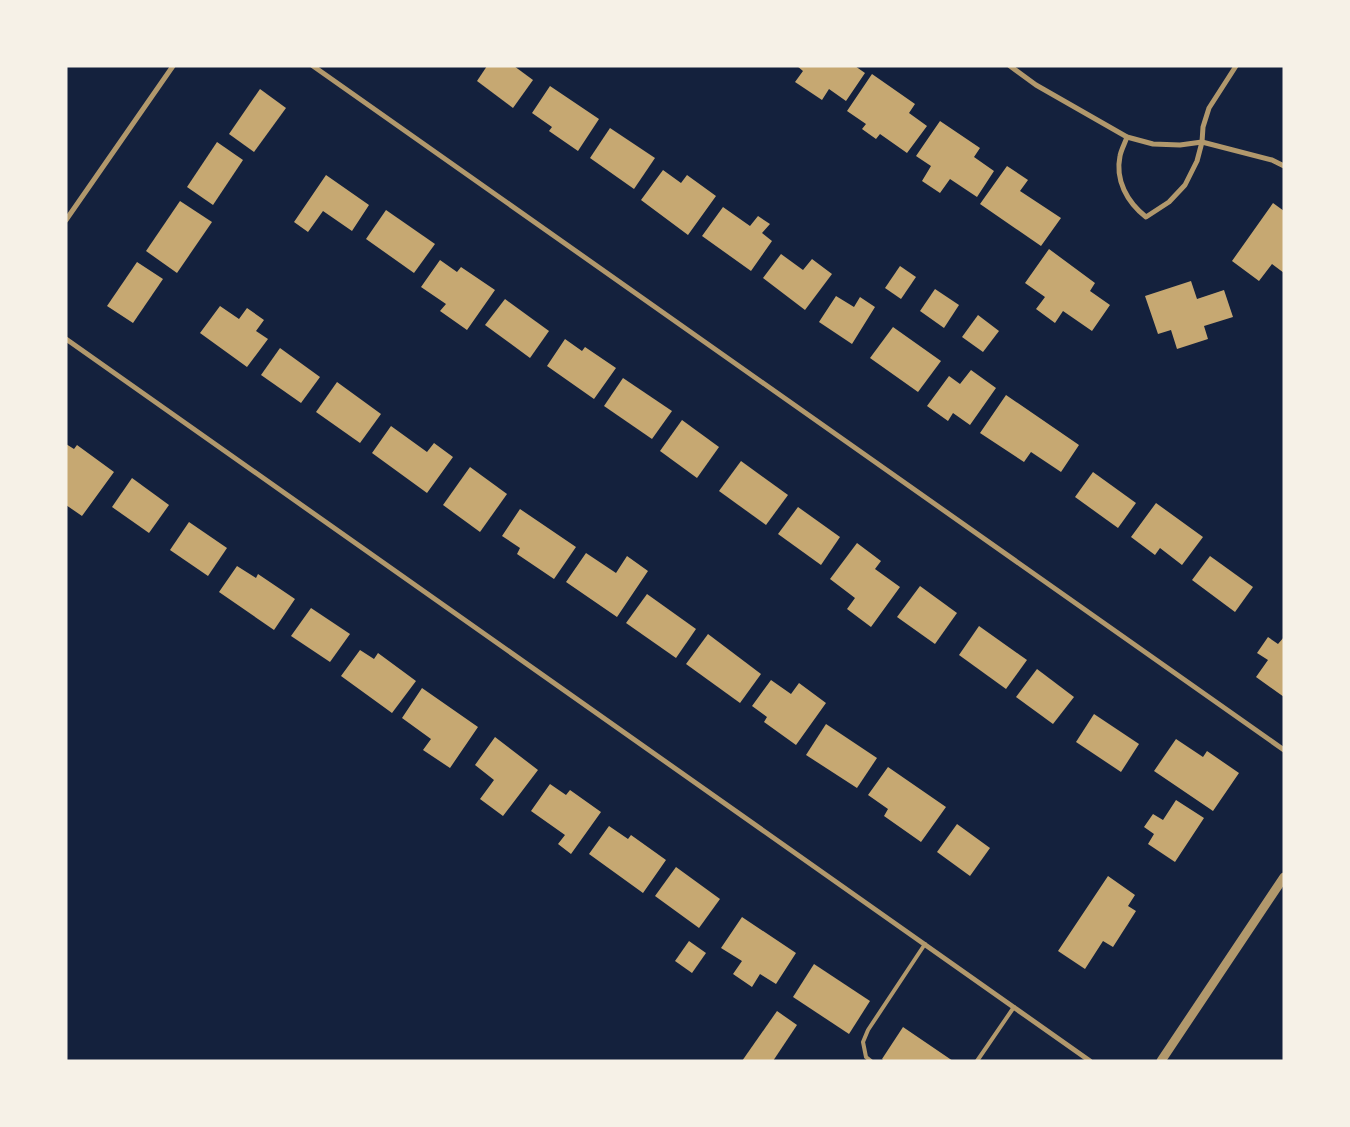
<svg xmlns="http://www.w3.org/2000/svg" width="1350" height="1127" font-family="'Archivo Narrow',sans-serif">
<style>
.building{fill:#c6a872}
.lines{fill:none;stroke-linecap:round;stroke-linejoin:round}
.service{stroke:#b1986c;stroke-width:4}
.minor{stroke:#b1986c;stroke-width:5}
.tertiary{stroke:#b1986c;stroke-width:9}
</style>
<rect width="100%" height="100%" fill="#14213d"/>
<!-- building -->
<g class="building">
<path d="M487 66H514L533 80 513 108 477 81Z"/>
<path d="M797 66H855L865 73 846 101 829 89 822 100 795 82 803 71Z"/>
<path d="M872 74 915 104 909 113 927 126 907 153 880 134 876 139 862 129 866 124 847 111Z"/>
<path d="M550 86 599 119 578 151 549 131 552 127 532 113Z"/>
<path d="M260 89 286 108 254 152 229 134Z"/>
<path d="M940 121 980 148 974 157 994 171 977 197 950 179 940 193 922 181 931 166 916 156Z"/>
<path d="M610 128 655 158 634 189 590 158Z"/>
<path d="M217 142 243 160 213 205 187 187Z"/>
<path d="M1007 166 1028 180 1020 191 1061 218 1041 246 980 204Z"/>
<path d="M663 170 681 183 687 175 716 196 688 235 641 200Z"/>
<path d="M326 175 369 205 352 231 323 211 308 232 294 222Z"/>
<path d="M180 201 212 222 177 273 146 251Z"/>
<path d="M1273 203 1284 211V273L1272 264 1259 281 1232 261Z"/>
<path d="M723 207 750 226 758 216 770 224 762 233 772 241 751 271 702 236Z"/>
<path d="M386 210 435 244 414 273 366 239Z"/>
<path d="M1049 249 1095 283 1090 291 1110 305 1092 331 1063 311 1055 323 1036 309 1045 297 1025 283Z"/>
<path d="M781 254 803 270 812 259 832 274 805 310 763 278Z"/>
<path d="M440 260 457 272 461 267 495 290 467 330 440 311 446 304 421 287Z"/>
<path d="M137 262 163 279 133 323 107 306Z"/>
<path d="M900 266 916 277 901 299 885 288Z"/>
<path d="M1191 281 1197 299 1224 290 1233 317 1204 326 1208 339 1177 349 1171 330 1158 334 1145 296Z"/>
<path d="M935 289 959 305 944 328 920 311Z"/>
<path d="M836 296 854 307 860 297 875 307 852 344 819 322Z"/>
<path d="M505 299 549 331 530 358 485 325Z"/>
<path d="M220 306 239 319 247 308 264 320 256 331 268 339 247 367 200 333Z"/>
<path d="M978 315 999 331 983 352 962 337Z"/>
<path d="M893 327 941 361 918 392 870 358Z"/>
<path d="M565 339 582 351 585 347 616 368 594 399 547 366Z"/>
<path d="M280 348 320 377 301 403 261 375Z"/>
<path d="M971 370 996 388 970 425 953 413 948 421 927 406 949 376 960 384Z"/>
<path d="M623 378 672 411 652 439 604 406Z"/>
<path d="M337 382 381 414 360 443 316 412Z"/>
<path d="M1006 395 1079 445 1061 472 1031 452 1024 462 980 433Z"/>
<path d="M682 420 719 447 697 478 660 451Z"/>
<path d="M391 426 427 452 434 443 453 457 427 493 372 453Z"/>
<path d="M66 444 74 449 77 445 114 472 82 516 66 505Z"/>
<path d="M741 461 788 495 766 525 719 491Z"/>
<path d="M470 467 507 494 480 532 443 505Z"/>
<path d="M1093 472 1136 503 1118 528 1075 497Z"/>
<path d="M132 478 169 505 149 533 112 507Z"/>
<path d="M1156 503 1203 537 1182 565 1160 548 1155 555 1131 537Z"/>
<path d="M798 507 840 537 821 565 778 534Z"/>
<path d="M520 509 576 547 554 579 517 554 520 548 502 536Z"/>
<path d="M189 522 227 548 208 576 170 550Z"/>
<path d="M857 543 881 561 875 569 900 587 871 627 847 609 855 598 830 579Z"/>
<path d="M586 553 616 573 627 556 648 571 617 617 566 582Z"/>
<path d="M1210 556 1253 587 1235 612 1192 580Z"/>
<path d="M237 566 256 578 258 574 295 599 274 630 219 592Z"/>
<path d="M920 586 957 613 935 644 897 617Z"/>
<path d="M647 594 696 629 676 658 626 623Z"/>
<path d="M311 608 350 634 330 662 291 636Z"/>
<path d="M979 626 1027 660 1006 689 959 655Z"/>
<path d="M708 634 761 674 740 703 686 664Z"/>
<path d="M1268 637 1278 644 1284 637V697L1256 677 1268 660 1257 653Z"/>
<path d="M360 650 374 659 378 653 416 681 392 713 341 676Z"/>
<path d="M1037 669 1074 697 1053 724 1016 697Z"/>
<path d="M771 680 791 694 799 683 826 703 796 745 764 722 767 717 752 706Z"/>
<path d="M422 688 478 727 450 768 423 750 431 739 402 718Z"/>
<path d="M1094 714 1139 744 1121 772 1076 742Z"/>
<path d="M826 724 877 758 857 788 806 755Z"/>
<path d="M495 737 538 770 503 816 480 799 494 780 475 765Z"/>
<path d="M1176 739 1203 757 1207 751 1239 773 1213 811 1154 771Z"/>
<path d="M888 767 946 807 921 842 884 816 888 809 868 795Z"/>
<path d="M550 784 566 795 570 790 601 812 571 854 558 844 565 835 531 811Z"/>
<path d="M1176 800 1204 818 1175 862 1148 844 1154 834 1144 827 1153 814 1163 820Z"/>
<path d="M957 824 990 848 970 876 937 852Z"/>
<path d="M609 826 628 839 631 835 666 860 643 893 589 854Z"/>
<path d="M676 867 720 899 699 928 655 896Z"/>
<path d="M1108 876 1135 895 1128 906 1136 911 1113 947 1103 941 1085 969 1058 951Z"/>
<path d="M742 917 796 953 776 984 760 974 752 987 733 974 742 961 721 948Z"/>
<path d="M689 941 706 953 692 973 675 961Z"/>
<path d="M814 964 870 1001 849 1034 793 997Z"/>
<path d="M777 1011 797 1025 773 1061H742Z"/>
<path d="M903 1027 953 1061H884L882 1059Z"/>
</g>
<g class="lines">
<!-- service -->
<g class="service">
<path d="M871 1061 866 1057 863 1042 868 1030 925 944"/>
<path d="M977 1061 1014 1007"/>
</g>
<!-- minor -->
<g class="minor">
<path d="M313 66 1284 750"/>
<path d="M1010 66 1036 85 1127 137 1153 144 1180 145 1202 142 1272 160 1284 166"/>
<path d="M1127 137C1125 143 1121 150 1120 156 1115 180 1127 202 1146 217L1169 202 1185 185 1197 161 1202 142 1203 127 1209 108 1236 66"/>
<path d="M66 220 173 66"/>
<path d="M66 339 1090 1061"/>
</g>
<!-- tertiary -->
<path class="tertiary" d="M1161 1061 1284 877"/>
</g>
<!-- border -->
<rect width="1350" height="1127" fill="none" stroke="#f6f1e7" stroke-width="135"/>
</svg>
